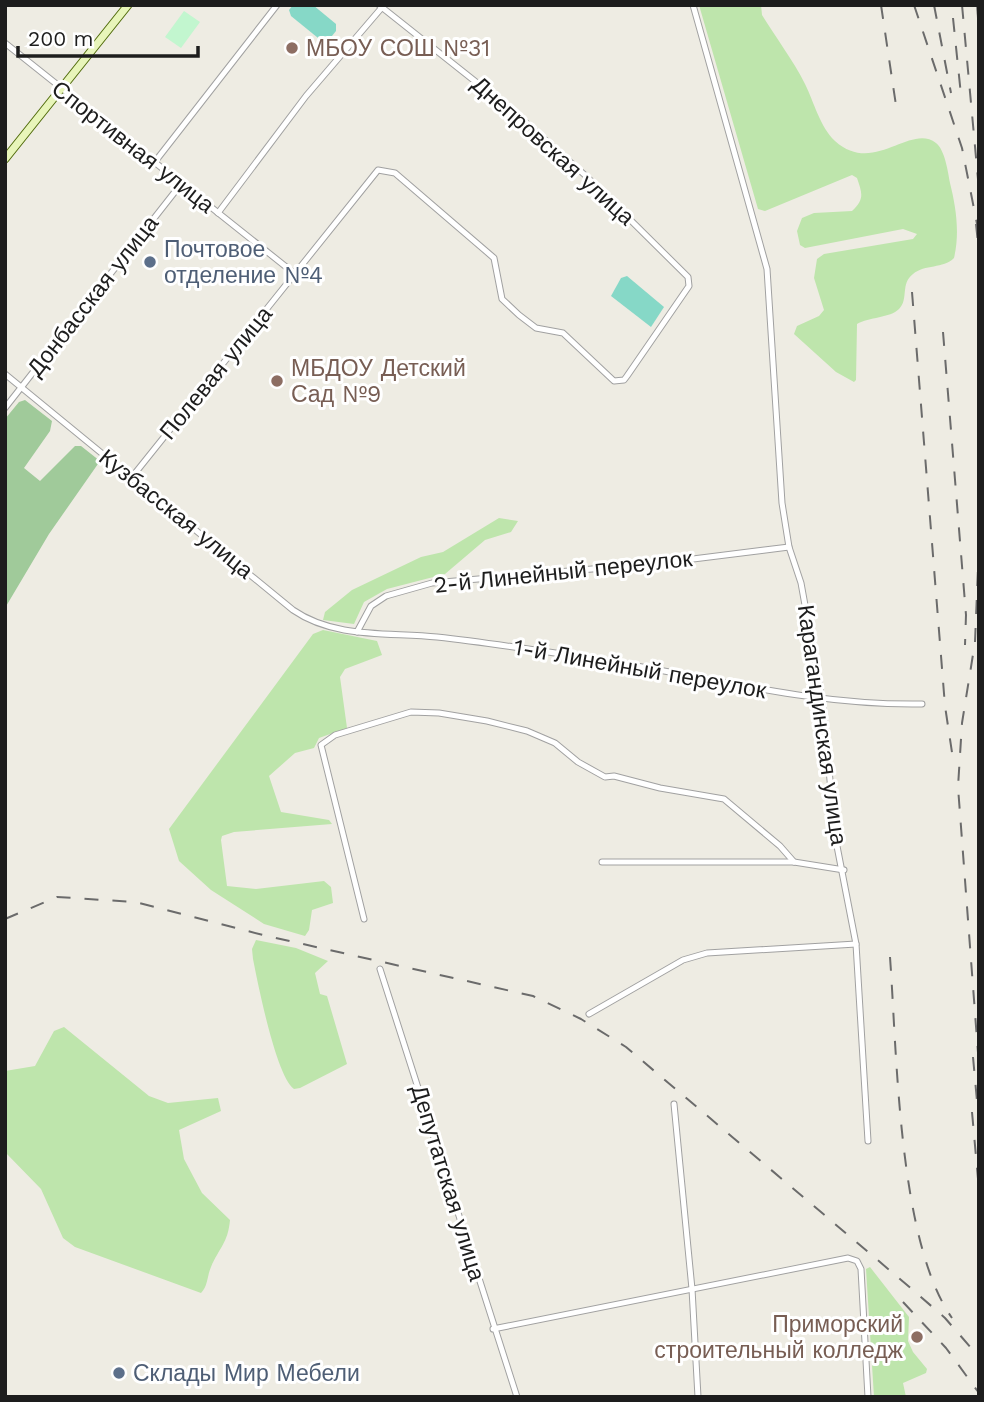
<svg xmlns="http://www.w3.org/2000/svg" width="984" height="1402" font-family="'Work Sans',sans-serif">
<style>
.grass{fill:#bee5ac}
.forest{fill:#a0ca9a}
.park{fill:#c2f6cf}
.pitch{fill:#86d8c7}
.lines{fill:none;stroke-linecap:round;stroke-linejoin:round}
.street-casing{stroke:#a1a1a1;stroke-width:7}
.secondary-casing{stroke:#516c0b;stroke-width:9}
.street{stroke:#fff;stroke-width:5}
.secondary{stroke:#e8f5ba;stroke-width:7}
.rail{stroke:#6b6b6b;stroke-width:2;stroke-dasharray:14 14;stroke-linecap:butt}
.education-dot{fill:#8d6e63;stroke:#fff;stroke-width:2.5}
.service-dot{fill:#5c6f8a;stroke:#fff;stroke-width:2.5}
.labels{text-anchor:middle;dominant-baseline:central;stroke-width:6;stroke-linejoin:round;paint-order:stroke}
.education-label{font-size:23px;fill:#785e54;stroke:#fff;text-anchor:start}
.street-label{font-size:23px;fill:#1d1d1d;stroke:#fff}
.service-label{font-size:23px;fill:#4e5e75;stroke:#fff;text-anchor:start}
</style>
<rect width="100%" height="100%" fill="#eeece3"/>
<!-- grass -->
<g class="grass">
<path d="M699 5H761L762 15C776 38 793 60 805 84 814 102 820 127 835 141 874 176 910 123 936 143 945 150 948 172 950 183 956 207 960 233 954 258 943 269 925 264 913 274 900 284 909 299 899 309 890 318 869 317 857 324L856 380 854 382 836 372 794 334 797 326 819 316 824 310 814 278 817 259 824 254 913 239 917 234 903 229 805 248 800 245 797 231 802 218 814 213 852 211C865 199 862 193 857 178L852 175 765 211 758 209Z"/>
<path d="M499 518 518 521 511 532 485 540 445 574 387 589 364 602 354 624 323 620 325 612 352 590 421 557 443 552Z"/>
<path d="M323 630 377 641 382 655 345 669 340 677 347 728 319 738 314 748 295 753 269 776 281 812 329 820 332 824 234 832 222 836 221 840 227 886 256 889 324 881 331 887 333 903 312 910 309 930 305 936 264 924 211 890 179 861 169 829 313 634Z"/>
<path d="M256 940 296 948 328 961 315 973 320 994 327 996 347 1064 300 1088 294 1089C276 1076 258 984 253 959L252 949Z"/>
<path d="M64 1027 149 1096 168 1103 218 1098 221 1111 179 1130 184 1159 202 1193 230 1220C228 1243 219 1248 211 1267 207 1276 208 1286 201 1293L75 1247 63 1238 41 1189 5 1152V1071L35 1066 54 1031Z"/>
<path d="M870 1267 909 1317 908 1341 913 1352 927 1369 926 1373 903 1383 906 1397H874L866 1269Z"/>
</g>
<!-- forest -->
<path class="forest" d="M25 400 52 421 50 431 24 468 40 481 75 446H81L100 461 49 534 5 608V419L19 402Z"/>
<!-- park -->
<path class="park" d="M184 11 200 22 181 48 165 37Z"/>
<!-- pitch -->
<g class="pitch">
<path d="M293 5H313L336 24V31L327 42H323L291 16 289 10Z"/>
<path d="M627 276 664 307 651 327 611 296 621 278Z"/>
</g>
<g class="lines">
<!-- street casing -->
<g class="street-casing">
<g id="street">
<path d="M693 5 767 269 782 503 789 547 801 583 822 699 836 841 856 944 868 1141"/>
<path d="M5 43 295 274"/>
<path d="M154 163 277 5"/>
<path d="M218 213 306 96 384 5"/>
<path d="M5 374 293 610C335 639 389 632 437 637 483 642 529 649 575 656 692 672 803 706 922 704"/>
<path d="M5 408 181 184"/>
<path d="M132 477 378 170 395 173 494 258 502 299 519 315 536 328 563 333 614 381 624 380 627 376 689 286 688 277 586 176 515 113 379 5"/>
<path d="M357 632 371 606 386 596 432 583 661 563 789 547"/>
<path d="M602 862H794L844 870"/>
<path d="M364 919 321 745 335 735 411 712 439 713 487 721 527 731 555 743 578 762 605 777 614 776 660 788 724 799 780 846 794 862"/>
<path d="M380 969 517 1397"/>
<path d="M589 1014 683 960 707 953 856 944"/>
<path d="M674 1104 692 1289 698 1397"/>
<path d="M493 1329 848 1258 857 1261 861 1269 868 1397"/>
</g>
</g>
<!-- secondary casing -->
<g class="secondary-casing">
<path id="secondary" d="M5 159 128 5"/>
</g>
<!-- street -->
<use href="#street" class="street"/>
<!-- secondary -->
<use href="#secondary" class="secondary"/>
<!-- rail -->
<g class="rail">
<path d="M881 5 897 112"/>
<path d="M914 5 962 148 979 234"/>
<path d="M934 5 951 93"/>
<path d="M962 5 979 190"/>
<path d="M977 5 979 30"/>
<path d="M953 18 961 95"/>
<path d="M976 224 979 253"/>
<path d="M912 292 945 706 953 759"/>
<path d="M943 332 966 615 965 645"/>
<path d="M979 544 975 642 962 723 958 787 979 1066"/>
<path d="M5 919 57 897 135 902 263 935 533 996 581 1019 626 1047 913 1290 945 1318 979 1357"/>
<path d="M890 957C897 1052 898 1241 952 1318"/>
<path d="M973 1057 979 1123"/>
<path d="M972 1112 979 1190"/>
<path d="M903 1302 946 1348 979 1393"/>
</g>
</g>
<!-- markers -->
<g class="education-dot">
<circle cx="292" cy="48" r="7"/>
<circle cx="277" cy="381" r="7"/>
<circle cx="917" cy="1337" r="7"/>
</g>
<g class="service-dot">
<circle cx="150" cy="262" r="7"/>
<circle cx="119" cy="1373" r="7"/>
</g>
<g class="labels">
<!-- education labels -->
<g class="education-label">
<text x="306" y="48">МБОУ СОШ №31</text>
<text x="291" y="368">МБДОУ Детский<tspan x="291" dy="26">Сад №9</tspan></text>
<text x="903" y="1324" text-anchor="end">Приморский<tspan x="903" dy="26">строительный колледж</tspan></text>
</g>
<!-- street labels -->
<g class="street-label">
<text transform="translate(133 147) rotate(38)">Спортивная улица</text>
<text transform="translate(553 151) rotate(42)">Днепровская улица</text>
<text transform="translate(93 296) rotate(-52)">Донбасская улица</text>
<text transform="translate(216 373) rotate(-51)">Полевая улица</text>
<text transform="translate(176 514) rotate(39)">Кузбасская улица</text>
<text transform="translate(563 572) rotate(-6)">2-й Линейный переулок</text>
<text transform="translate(640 669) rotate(10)">1-й Линейный переулок</text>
<text transform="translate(822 725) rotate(82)">Карагандинская улица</text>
<text transform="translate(448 1183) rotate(73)">Депутатская улица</text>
</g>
<!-- service labels -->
<g class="service-label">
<text x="164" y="249">Почтовое<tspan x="164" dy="26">отделение №4</tspan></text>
<text x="133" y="1373">Склады Мир Мебели</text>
</g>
</g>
<!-- border -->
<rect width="984" height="1402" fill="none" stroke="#1d1d1d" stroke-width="14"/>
<!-- scale -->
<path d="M18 46v10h180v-10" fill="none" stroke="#1d1d1d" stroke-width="3.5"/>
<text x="28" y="46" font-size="21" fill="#1d1d1d" stroke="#ffffff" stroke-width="5" paint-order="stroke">200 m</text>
</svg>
